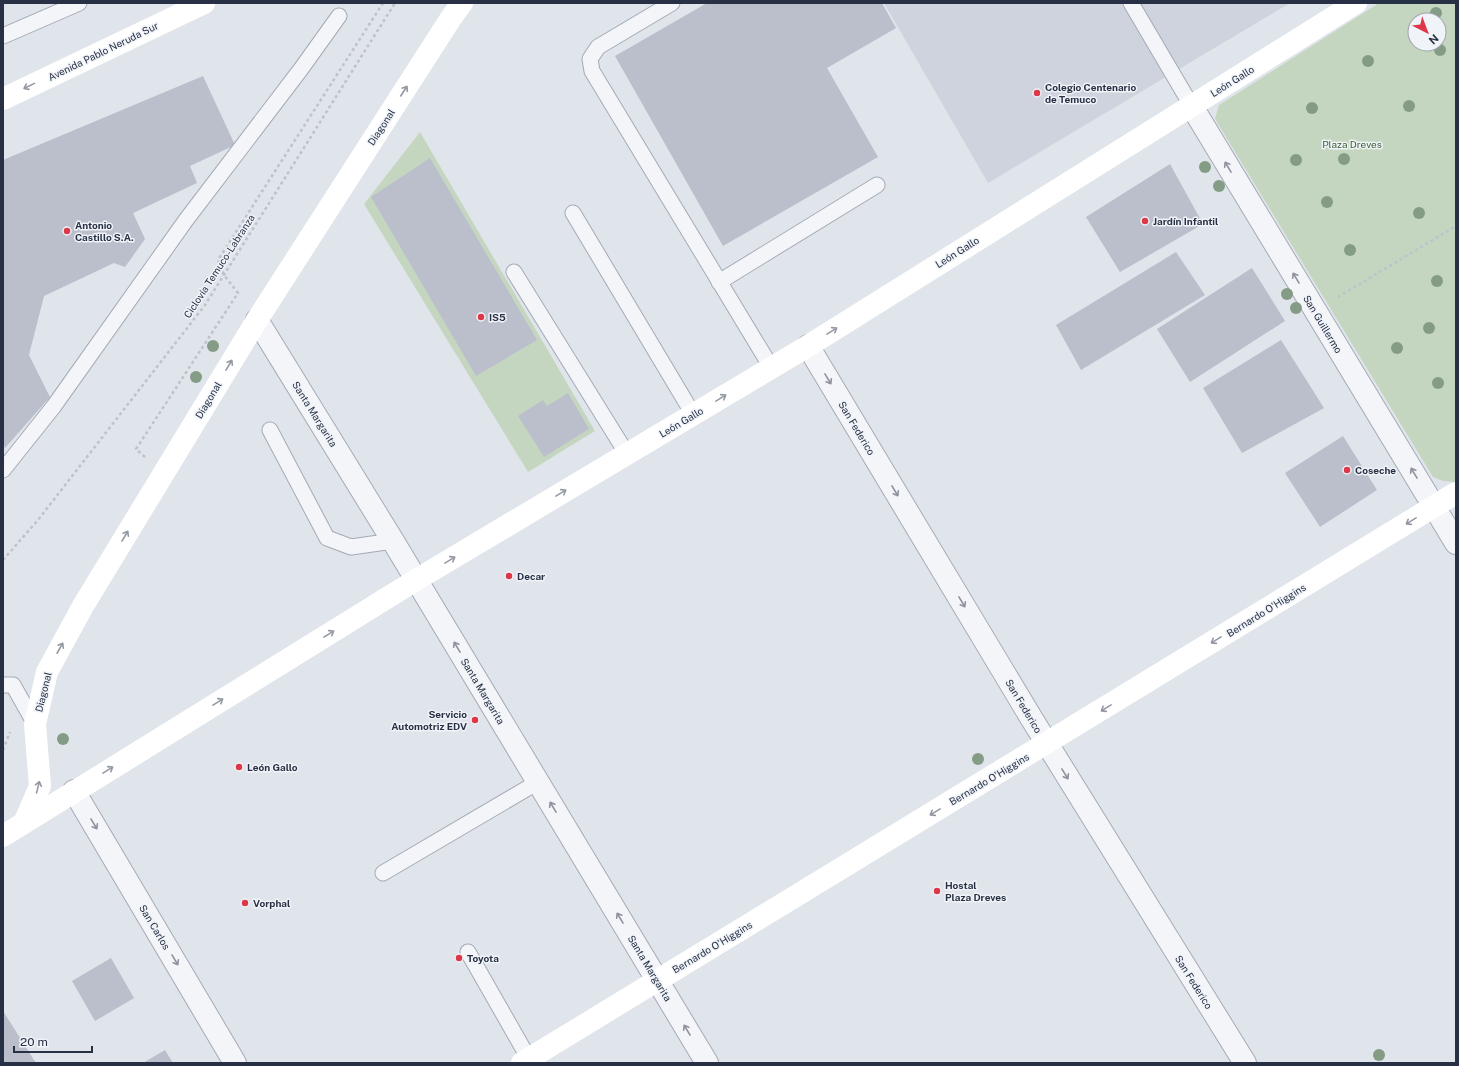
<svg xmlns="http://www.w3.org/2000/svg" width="1459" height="1066" font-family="'Public Sans',sans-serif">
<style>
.built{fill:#ced3dd}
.green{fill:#c5d6c0;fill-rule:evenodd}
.building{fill:#babfcb}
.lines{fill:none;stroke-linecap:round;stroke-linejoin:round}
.lane-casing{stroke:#a5aab6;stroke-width:17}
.street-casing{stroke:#a5aab6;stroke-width:24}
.path{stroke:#bfc2ca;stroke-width:2.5;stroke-dasharray:3 3;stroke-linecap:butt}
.lane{stroke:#f4f5f9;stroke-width:15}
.street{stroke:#f4f5f9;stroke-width:22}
.secondary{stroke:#fff;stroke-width:22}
.tree{fill:#849c85}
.oneway{stroke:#9398a2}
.oneway2{stroke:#8e929e}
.poi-dot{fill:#dd3847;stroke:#f0f3f8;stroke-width:1.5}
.labels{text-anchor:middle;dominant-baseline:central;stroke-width:3;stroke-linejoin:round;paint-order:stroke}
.street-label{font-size:10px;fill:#273044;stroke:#f0f3f8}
.poi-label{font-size:10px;font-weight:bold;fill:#273044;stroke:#f0f3f8;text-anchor:start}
.park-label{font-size:10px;fill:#396232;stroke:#f0f3f8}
</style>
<rect width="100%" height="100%" fill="#e0e4eb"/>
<!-- built -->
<path class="built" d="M884 3H1290L988 183Z"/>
<!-- green -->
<g class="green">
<path d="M1379 3H1456L1455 482 1443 481 1433 477 1215 119 1219 105ZM1415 20H1439V44H1415Z"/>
<path d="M420 132 595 431 528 472 364 204Z"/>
</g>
<!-- building -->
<g class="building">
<path d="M707 3H882L896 28 827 68 878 157 723 246 615 56Z"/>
<path d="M203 76 235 145 190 166 197 183 133 213 145 239 125 267 114 263 44 296 29 355 50 397 5 448 3 443V160Z"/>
<path d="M430 158 537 340 476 376 371 197Z"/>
<path d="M1170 164 1203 224 1120 272 1086 217Z"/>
<path d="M1176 252 1205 295 1081 370 1056 325Z"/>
<path d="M1252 268 1285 321 1190 382 1157 329Z"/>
<path d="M1281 340 1324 408 1242 453 1203 388Z"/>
<path d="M568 393 589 429 544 457 518 416 543 400 547 406Z"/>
<path d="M1343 436 1377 490 1320 527 1285 473Z"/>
<path d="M111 958 134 998 95 1021 72 981Z"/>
<path d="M3 1011 36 1063H3Z"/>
<path d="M165 1050 173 1063H143Z"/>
</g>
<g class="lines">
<!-- lane casing -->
<g class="lane-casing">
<g id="lane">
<path d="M672 3 598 47 590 59 592 71 771 367"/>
<path d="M1131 3 1191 105"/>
<path d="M3 36 79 3"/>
<path d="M573 213 693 414"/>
<path d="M514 272 627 454"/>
<path d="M719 282 877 185"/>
<path d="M270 430 327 538 351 547 393 541"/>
<path d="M3 470 54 406 186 220 301 69 339 16"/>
<path d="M3 685H13L35 724"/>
<path d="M383 873 538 782"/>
<path d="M468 952 529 1059"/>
</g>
</g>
<!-- street casing -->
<g class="street-casing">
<g id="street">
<path d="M1191 105 1456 543"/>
<path d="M257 320 393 541 707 1063"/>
<path d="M808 346 1030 716 1245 1063"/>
<path d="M74 791 235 1063"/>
</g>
</g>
<!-- path -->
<g class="path">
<path d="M1338 297 1456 226"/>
<path d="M145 457 136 449 238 293 224 275 218 260 383 3"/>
<path d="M3 560 38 520 205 305 395 3"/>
<path d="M3 750 10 732"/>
</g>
<!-- lane -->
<use href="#lane" class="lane"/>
<!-- street -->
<use href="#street" class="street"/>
<!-- secondary -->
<g class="secondary">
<path d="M3 99 204 3"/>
<path d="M24 823 40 786 35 724 47 672 83 606 257 320 451 18 462 3"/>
<path d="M3 836 416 580 808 346 1356 3"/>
<path d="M522 1063 1456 493"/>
</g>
</g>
<!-- trees -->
<g class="tree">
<circle cx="1436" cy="13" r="6"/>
<circle cx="1440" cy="50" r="6"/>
<circle cx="1368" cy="61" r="6"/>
<circle cx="1409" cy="106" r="6"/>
<circle cx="1312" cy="108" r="6"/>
<circle cx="1344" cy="159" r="6"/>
<circle cx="1296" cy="160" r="6"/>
<circle cx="1205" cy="167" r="6"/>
<circle cx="1219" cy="186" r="6"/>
<circle cx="1327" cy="202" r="6"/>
<circle cx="1419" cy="213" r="6"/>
<circle cx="1350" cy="250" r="6"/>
<circle cx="1437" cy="281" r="6"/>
<circle cx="1287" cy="294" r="6"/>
<circle cx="1296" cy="308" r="6"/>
<circle cx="1429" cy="328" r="6"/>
<circle cx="213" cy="346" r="6"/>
<circle cx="1397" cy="348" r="6"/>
<circle cx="196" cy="377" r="6"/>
<circle cx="1438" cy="383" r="6"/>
<circle cx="63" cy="739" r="6"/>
<circle cx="978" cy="759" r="6"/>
<circle cx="1379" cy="1055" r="6"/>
</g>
<!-- one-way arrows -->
<defs><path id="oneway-shaft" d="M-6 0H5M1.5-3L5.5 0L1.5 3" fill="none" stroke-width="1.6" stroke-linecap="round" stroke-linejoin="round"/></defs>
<g class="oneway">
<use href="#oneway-shaft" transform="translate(29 86) rotate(154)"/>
<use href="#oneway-shaft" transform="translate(404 91) rotate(-57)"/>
<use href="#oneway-shaft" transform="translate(832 331) rotate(-32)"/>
<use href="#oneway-shaft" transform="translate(229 365) rotate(-59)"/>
<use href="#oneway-shaft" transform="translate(721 398) rotate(-31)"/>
<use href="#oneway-shaft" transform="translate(561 493) rotate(-31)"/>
<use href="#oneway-shaft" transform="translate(1411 521) rotate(148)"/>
<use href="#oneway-shaft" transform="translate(125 536) rotate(-59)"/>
<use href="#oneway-shaft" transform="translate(450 560) rotate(-31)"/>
<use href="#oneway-shaft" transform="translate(329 634) rotate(-32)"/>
<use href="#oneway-shaft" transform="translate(1216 640) rotate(148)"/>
<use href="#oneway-shaft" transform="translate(60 648) rotate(-61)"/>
<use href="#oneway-shaft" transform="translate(218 702) rotate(-32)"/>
<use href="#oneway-shaft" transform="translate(1106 708) rotate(148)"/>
<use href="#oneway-shaft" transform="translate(108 770) rotate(-32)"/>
<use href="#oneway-shaft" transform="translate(38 787) rotate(-76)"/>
<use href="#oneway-shaft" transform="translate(935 812) rotate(149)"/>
</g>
<g class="oneway2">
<use href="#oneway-shaft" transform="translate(1228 167) rotate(-121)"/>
<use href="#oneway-shaft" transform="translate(1296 278) rotate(-121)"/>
<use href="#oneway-shaft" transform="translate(828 379) rotate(59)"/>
<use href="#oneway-shaft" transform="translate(1414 473) rotate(-121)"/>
<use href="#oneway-shaft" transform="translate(895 491) rotate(59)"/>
<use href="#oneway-shaft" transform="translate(962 602) rotate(59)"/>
<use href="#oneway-shaft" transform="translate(457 647) rotate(-121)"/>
<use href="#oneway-shaft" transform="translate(1065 774) rotate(58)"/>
<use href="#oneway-shaft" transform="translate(553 807) rotate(-121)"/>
<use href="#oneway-shaft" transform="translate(94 824) rotate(59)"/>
<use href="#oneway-shaft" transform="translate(620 918) rotate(-121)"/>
<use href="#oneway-shaft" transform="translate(175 960) rotate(59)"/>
<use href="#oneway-shaft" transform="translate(687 1030) rotate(-121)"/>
</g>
<!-- markers -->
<g class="poi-dot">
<circle cx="1037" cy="93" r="4"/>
<circle cx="1145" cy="221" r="4"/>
<circle cx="67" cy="231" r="4"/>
<circle cx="481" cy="317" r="4"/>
<circle cx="1347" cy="470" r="4"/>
<circle cx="509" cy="576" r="4"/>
<circle cx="475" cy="720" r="4"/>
<circle cx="239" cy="767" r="4"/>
<circle cx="937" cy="891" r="4"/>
<circle cx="245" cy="903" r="4"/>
<circle cx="459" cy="958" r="4"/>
</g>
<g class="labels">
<!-- street labels -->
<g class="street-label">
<text transform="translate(103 51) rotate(-26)">Avenida Pablo Neruda Sur</text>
<text transform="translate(1232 81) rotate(-32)">León Gallo</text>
<text transform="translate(381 127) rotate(-57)">Diagonal</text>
<text transform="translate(957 252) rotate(-32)">León Gallo</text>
<text transform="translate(219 266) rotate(-57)">Ciclovía Temuco-Labranza</text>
<text transform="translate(1323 324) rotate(59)">San Guillermo</text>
<text transform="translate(208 400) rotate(-59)">Diagonal</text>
<text transform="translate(315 414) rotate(58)">Santa Margarita</text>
<text transform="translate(681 422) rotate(-31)">León Gallo</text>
<text transform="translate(857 428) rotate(59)">San Federico</text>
<text transform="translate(1266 610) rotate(-32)">Bernardo O'Higgins</text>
<text transform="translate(483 691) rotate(59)">Santa Margarita</text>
<text transform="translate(43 692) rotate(-76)">Diagonal</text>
<text transform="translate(1024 706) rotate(59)">San Federico</text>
<text transform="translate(989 779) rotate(-31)">Bernardo O'Higgins</text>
<text transform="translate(155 927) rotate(59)">San Carlos</text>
<text transform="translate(712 947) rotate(-31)">Bernardo O'Higgins</text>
<text transform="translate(650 968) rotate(59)">Santa Margarita</text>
<text transform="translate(1194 982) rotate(58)">San Federico</text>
</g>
<!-- poi labels -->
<g class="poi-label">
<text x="1045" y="87">Colegio Centenario<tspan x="1045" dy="12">de Temuco</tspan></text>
<text x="1153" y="221">Jardín Infantil</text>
<text x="75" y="225">Antonio<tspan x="75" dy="12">Castillo S.A.</tspan></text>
<text x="489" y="317">IS5</text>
<text x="1355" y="470">Coseche</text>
<text x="517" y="576">Decar</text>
<text x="467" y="714" text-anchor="end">Servicio<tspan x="467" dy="12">Automotriz EDV</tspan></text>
<text x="247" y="767">León Gallo</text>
<text x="945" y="885">Hostal<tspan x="945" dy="12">Plaza Dreves</tspan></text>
<text x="253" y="903">Vorphal</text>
<text x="467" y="958">Toyota</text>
</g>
<!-- park labels -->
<g class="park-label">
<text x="1352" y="144">Plaza Dreves</text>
</g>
</g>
<!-- border -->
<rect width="1459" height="1066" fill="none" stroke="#273044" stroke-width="8"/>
<!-- north arrow -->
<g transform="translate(1427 32) rotate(138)"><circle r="19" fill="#f0f3f8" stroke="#a0a5b0"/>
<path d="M0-3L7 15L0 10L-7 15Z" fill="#dd3847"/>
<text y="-6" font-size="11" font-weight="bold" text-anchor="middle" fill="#273044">N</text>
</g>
<!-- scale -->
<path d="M14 1046v6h78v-6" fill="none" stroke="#273044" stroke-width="2"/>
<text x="20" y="1046" font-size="12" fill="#273044" stroke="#f0f3f8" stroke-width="3" paint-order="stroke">20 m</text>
</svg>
